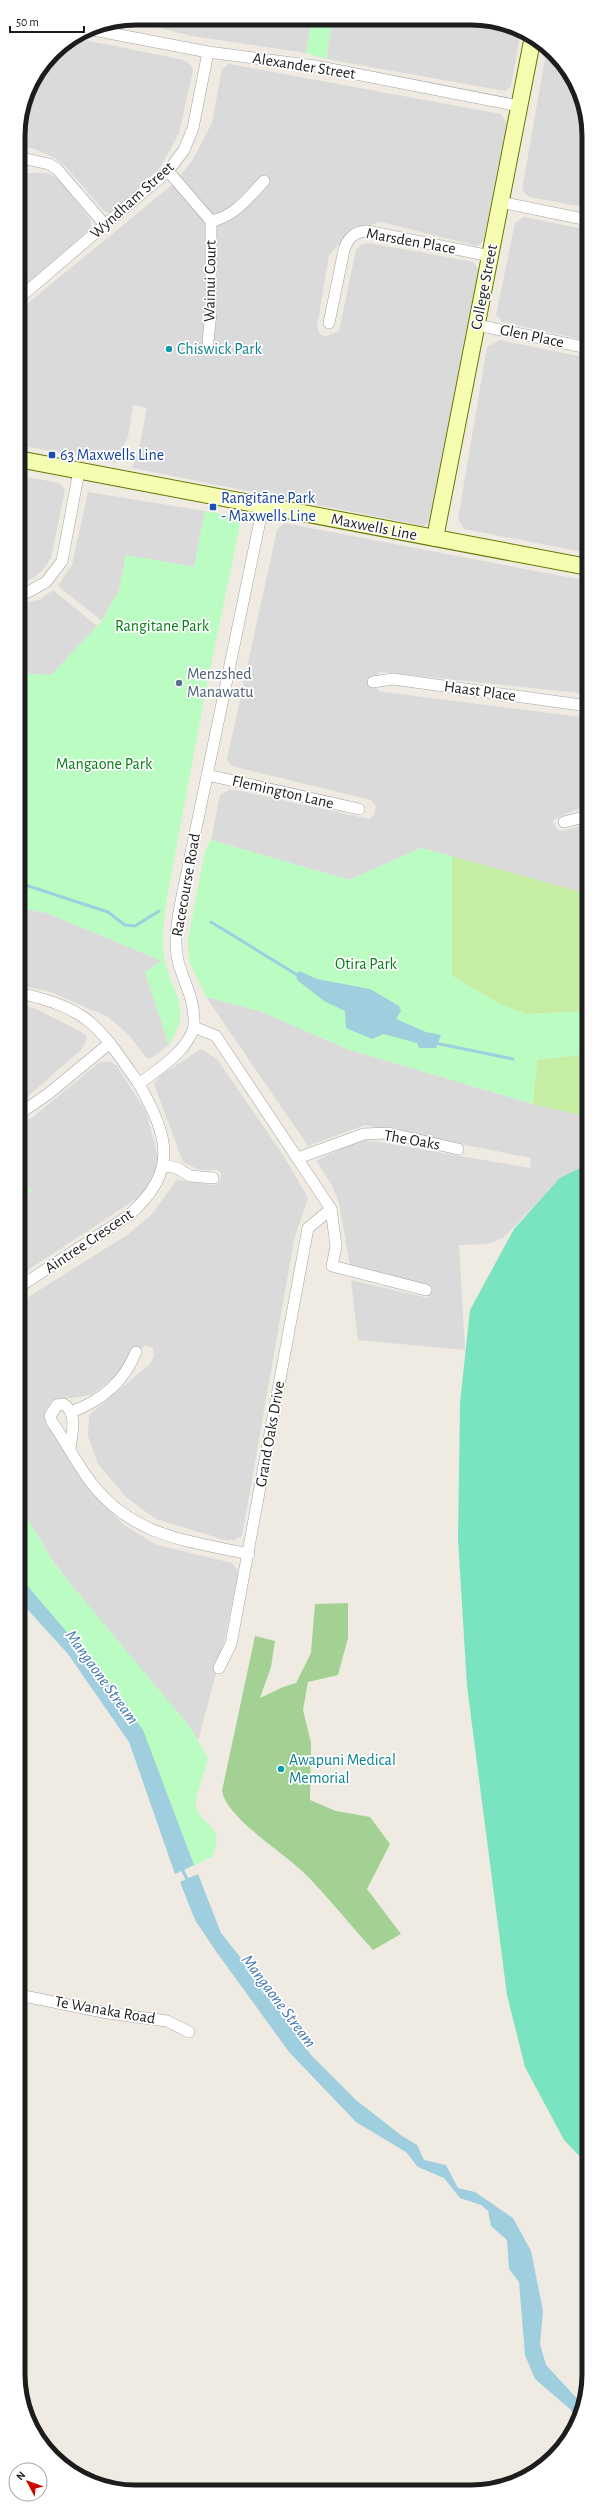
<svg xmlns="http://www.w3.org/2000/svg" width="607" height="2510" font-family="'Alegreya Sans',sans-serif">
<style>
.residential{fill:#dbdada}
.commercial{fill:#f1d2cf}
.grass{fill:#c5eda4}
.forest{fill:#a3d194}
.park{fill:#bbfcc3}
.pitch{fill:#7ae3bf}
.water{fill:#9fcedf}
.lines{fill:none;stroke-linecap:round;stroke-linejoin:round}
.stream{stroke:#9fcedf;stroke-width:3}
.street-casing{stroke:#a4a4a4;stroke-width:12}
.secondary-casing{stroke:#667800;stroke-width:18}
.street{stroke:#fff;stroke-width:11}
.secondary{stroke:#f6fdb1;stroke-width:16}
.culture-dot{fill:#0f9aa8;stroke:#fff;stroke-width:1.5}
.transit-dot{fill:#1a4fb4;stroke:#fff;stroke-width:1.5}
.service-dot{fill:#5c6f8a;stroke:#fff;stroke-width:1.5}
.labels{text-anchor:middle;dominant-baseline:central;stroke-width:3.5;stroke-linejoin:round;paint-order:stroke}
.street-label{font-size:16px;fill:#1d1d1d;stroke:#fff}
.culture-label{font-size:16px;fill:#0d838f;stroke:#fff;text-anchor:start}
.transit-label{font-size:16px;fill:#164399;stroke:#fff;text-anchor:start}
.park-label{font-size:16px;fill:#058114;stroke:#fff}
.service-label{font-size:16px;fill:#4e5e75;stroke:#fff;text-anchor:start}
.water-label{font-size:17px;font-style:italic;fill:#4477b2;stroke:#fff}
.rim{fill:none;stroke:#1d1d1d;stroke-width:5}
</style>
<rect width="100%" height="100%" fill="#efebe2"/>
<!-- residential -->
<g class="residential">
<path d="M157 18 312 19 306 53 192 36 156 27Z"/>
<path d="M333 19 494 20 521 31 511 86 505 91 326 59Z"/>
<path d="M75 38 184 60 191 65 193 70 179 133 160 168 110 213 104 211 67 168 55 158 32 148H18V129L27 91 53 53Z"/>
<path d="M547 47 554 53 577 84 588 121V208L529 197 522 190Z"/>
<path d="M229 64 501 114 508 125 484 241 477 246 381 222 353 230 329 255 317 327 319 333 325 337 339 331 356 250 362 244 369 243 474 262 479 271 434 516 424 526 132 468 139 449 147 408 133 405 128 437 115 463 18 445V317L22 308 173 184 183 172 192 161 212 123 222 69Z"/>
<path d="M18 169 25 173H48L59 180 91 220V228L18 292Z"/>
<path d="M524 217 588 230V341L502 322 496 315 515 223Z"/>
<path d="M500 340 588 358V553L464 529 458 519 487 347Z"/>
<path d="M18 475 59 483 65 490 51 558 42 571 33 578 18 584Z"/>
<path d="M88 492 205 511 194 567 126 555 119 590 102 621 58 586 72 565Z"/>
<path d="M284 523 588 581V694L380 672 371 682 379 691 384 692 588 718V804L554 820 553 823 558 830 562 831 588 824V894L421 848 349 880 211 840 220 795 231 789 369 819 374 815 376 807 371 800 231 766 227 759 277 530Z"/>
<path d="M53 590 97 626 51 675 18 673V605L41 599Z"/>
<path d="M19 908 47 913 162 961 145 972 169 1045 153 1057 147 1059 129 1035 108 1017 51 992 19 985Z"/>
<path d="M206 997 260 1011 347 1049 533 1104 588 1117V1167L540 1200 503 1238 488 1244 459 1245 465 1350 358 1340 351 1280 428 1298 431 1288 350 1266 339 1203 332 1185 316 1161 361 1139 530 1168 531 1158 365 1125 308 1146Z"/>
<path d="M19 1004 36 1009 72 1027 86 1035 87 1039 82 1049 19 1104Z"/>
<path d="M201 1049 217 1059 285 1158 308 1198 294 1240 242 1536 234 1540H225L156 1519 127 1498 98 1464 88 1436 89 1415 150 1364 154 1356 153 1348 145 1345 121 1372 91 1395 52 1401 45 1411 47 1423 89 1490 124 1525 157 1545 232 1563 237 1569 238 1575 223 1647 198 1741 190 1727 119 1644 55 1564 19 1505V1303L127 1235 151 1215 177 1180 215 1185 220 1181 221 1173 217 1170H199L183 1162 154 1084 160 1076Z"/>
<path d="M100 1062H112L117 1066 146 1112 159 1160 156 1172 147 1190 139 1197 19 1276V1200L33 1190 19 1187V1124L33 1117Z"/>
</g>
<!-- commercial -->
<path class="commercial" d="M136 18H157L156 27 121 21Z"/>
<!-- grass -->
<g class="grass">
<path d="M452 856 588 894V1011L527 1014 502 1005 452 976Z"/>
<path d="M588 1054V1117L533 1104 537 1060Z"/>
</g>
<!-- forest -->
<path class="forest" d="M348 1603V1638L338 1675 308 1682 303 1710 311 1743 310 1800 336 1811 370 1817 390 1844 367 1889 401 1934 373 1950C349 1924 327 1895 301 1870 281 1851 227 1818 222 1791L255 1636 275 1641 271 1667 260 1698 283 1687 296 1683 311 1653 315 1604Z"/>
<!-- park -->
<g class="park">
<path d="M312 19H333L326 59 306 53Z"/>
<path d="M205 511 233 516 240 525 207 684 166 903C164 921 161 943 165 961 173 997 193 1007 169 1045L145 972 162 961 47 913 19 908 18 673 51 675 102 621 119 590 126 555 194 567Z"/>
<path d="M211 840 349 880 421 848 452 856V976L502 1005 527 1014 588 1011V1054L537 1060 533 1104 347 1049 260 1011 206 997 189 961 188 939 205 851Z"/>
<path d="M19 1187 34 1190 19 1200Z"/>
<path d="M19 1505 55 1565 190 1727 208 1758C206 1768 195 1797 196 1806 201 1829 226 1821 212 1857L183 1871 124 1727 74 1656 19 1595Z"/>
</g>
<!-- pitch -->
<path class="pitch" d="M588 1164 589 2166 564 2140 525 2067 507 1995 467 1686 458 1539 460 1403 470 1310 514 1229 560 1178Z"/>
<!-- water -->
<g class="water">
<path d="M299 971 317 979 370 989 399 1006 401 1011 396 1019 426 1032 441 1035 436 1048H419L417 1043 383 1034 372 1039 346 1028 345 1011 324 1001 297 980 296 974Z"/>
<path d="M19 1576 95 1665 143 1730 194 1865 175 1874 129 1742 68 1654 19 1600Z"/>
<path d="M198 1874 221 1933 248 1967 311 2055 356 2100 402 2136 417 2145 424 2160 446 2165 458 2188 475 2192 513 2218 531 2251 543 2311 540 2344 546 2365 583 2405 578 2423 570 2409 535 2379 525 2355 519 2282 509 2269 507 2240 491 2226 488 2211 481 2205 460 2198 444 2178 418 2167 406 2152 356 2122 289 2052 215 1950 195 1920 180 1882Z"/>
</g>
<g class="lines">
<!-- stream -->
<g class="stream">
<path d="M19 883 108 912 125 925 135 926 159 911"/>
<path d="M211 922 299 976"/>
<path d="M435 1043 513 1059"/>
<path d="M181 1867 188 1881"/>
</g>
<!-- street casing -->
<g class="street-casing">
<g id="street">
<path d="M88 29 208 52 315 66 519 106"/>
<path d="M26 159 49 164 57 169 105 225"/>
<path d="M168 171 211 221V313L208 341"/>
<path d="M500 202 588 220"/>
<path d="M211 221C234 217 248 198 264 181"/>
<path d="M18 299 168 171 184 150 193 128 208 52"/>
<path d="M329 323 344 250C348 238 354 232 367 231L490 256"/>
<path d="M477 325 588 348"/>
<path d="M263 506 182 896C178 917 173 939 178 961 185 987 195 997 194 1027L216 1036 331 1209 336 1246 332 1266 426 1290"/>
<path d="M18 594 28 592 46 582 62 561 79 471"/>
<path d="M373 682 393 679 588 706"/>
<path d="M207 775 359 809"/>
<path d="M564 822 588 816"/>
<path d="M19 993C91 1009 98 1026 139 1084"/>
<path d="M19 1114 48 1094 110 1043"/>
<path d="M298 1158 364 1134 388 1133 458 1149"/>
<path d="M163 1165 177 1168 190 1176 213 1178"/>
<path d="M19 1287 128 1216C179 1171 169 1138 139 1084 159 1068 186 1053 194 1027"/>
<path d="M71 1412C101 1401 124 1382 136 1352"/>
<path d="M70 1448C72 1434 78 1411 63 1404L57 1405 50 1416 52 1422C67 1443 78 1467 94 1486 135 1537 189 1541 249 1554"/>
<path d="M219 1668 231 1644 308 1228 331 1209"/>
<path d="M19 1995 108 2013 167 2021 189 2032"/>
</g>
</g>
<!-- secondary casing -->
<g class="secondary-casing">
<g id="secondary">
<path d="M18 459 588 567"/>
<path d="M435 538 533 36"/>
</g>
</g>
<!-- street -->
<use href="#street" class="street"/>
<!-- secondary -->
<use href="#secondary" class="secondary"/>
</g>
<!-- markers -->
<g class="culture-dot">
<circle cx="169" cy="349" r="4"/>
<circle cx="281" cy="1769" r="4"/>
</g>
<g class="transit-dot">
<rect x="48" y="451" width="8" height="8" rx="2"/>
<rect x="209" y="503" width="8" height="8" rx="2"/>
</g>
<circle class="service-dot" cx="179" cy="683" r="4"/>
<g class="labels">
<!-- street labels -->
<g class="street-label">
<text transform="translate(304 66) rotate(9)">Alexander Street</text>
<text transform="translate(132 200) rotate(-42)">Wyndham Street</text>
<text transform="translate(411 241) rotate(10)">Marsden Place</text>
<text transform="translate(210 281) rotate(-89)">Wainui Court</text>
<text transform="translate(484 287) rotate(-79)">College Street</text>
<text transform="translate(532 336) rotate(12)">Glen Place</text>
<text transform="translate(374 527) rotate(11)">Maxwells Line</text>
<text transform="translate(480 691) rotate(8)">Haast Place</text>
<text transform="translate(283 792) rotate(13)">Flemington Lane</text>
<text transform="translate(186 885) rotate(-80)">Racecourse Road</text>
<text transform="translate(412 1140) rotate(10)">The Oaks</text>
<text transform="translate(89 1241) rotate(-34)">Aintree Crescent</text>
<text transform="translate(270 1434) rotate(-80)">Grand Oaks Drive</text>
<text transform="translate(105 2010) rotate(10)">Te Wanaka Road</text>
</g>
<!-- culture labels -->
<g class="culture-label">
<text x="177" y="349">Chiswick Park</text>
<text x="289" y="1760">Awapuni Medical<tspan x="289" dy="18">Memorial</tspan></text>
</g>
<!-- transit labels -->
<g class="transit-label">
<text x="60" y="455">63 Maxwells Line</text>
<text x="221" y="498">Rangitāne Park<tspan x="221" dy="18">- Maxwells Line</tspan></text>
</g>
<!-- park labels -->
<g class="park-label">
<text x="162" y="626">Rangitane Park</text>
<text x="104" y="764">Mangaone Park</text>
<text x="366" y="964">Otira Park</text>
</g>
<!-- service labels -->
<g class="service-label">
<text x="187" y="674">Menzshed<tspan x="187" dy="18">Manawatu</tspan></text>
</g>
<!-- water labels -->
<g class="water-label">
<text transform="translate(102 1677) rotate(54)">Mangaone Stream</text>
<text transform="translate(279 2001) rotate(53)">Mangaone Stream</text>
</g>
</g>
<!-- crop -->
<path d="M0 0H607V2510H0ZM136 25H471A111 111 0 0 1 582 136V2374A111 111 0 0 1 471 2485H136A111 111 0 0 1 25 2374V136A111 111 0 0 1 136 25Z" fill="#fff" fill-rule="evenodd"/>
<path class="rim" d="M136 25H471A111 111 0 0 1 582 136V2374A111 111 0 0 1 471 2485H136A111 111 0 0 1 25 2374V136A111 111 0 0 1 136 25Z"/>
<!-- north arrow -->
<g transform="translate(28 2482) rotate(311)"><circle r="19" fill="#ffffff" stroke="#a5a5a5"/>
<path d="M0-3L7 15L0 10L-7 15Z" fill="#ca0800"/>
<text y="-6" font-size="11" font-weight="bold" text-anchor="middle" fill="#1d1d1d">N</text>
</g>
<!-- scale -->
<path d="M10 26v6h74v-6" fill="none" stroke="#1d1d1d" stroke-width="2"/>
<text x="16" y="26" font-size="12" fill="#1d1d1d" stroke="#ffffff" stroke-width="3" paint-order="stroke">50 m</text>
</svg>
